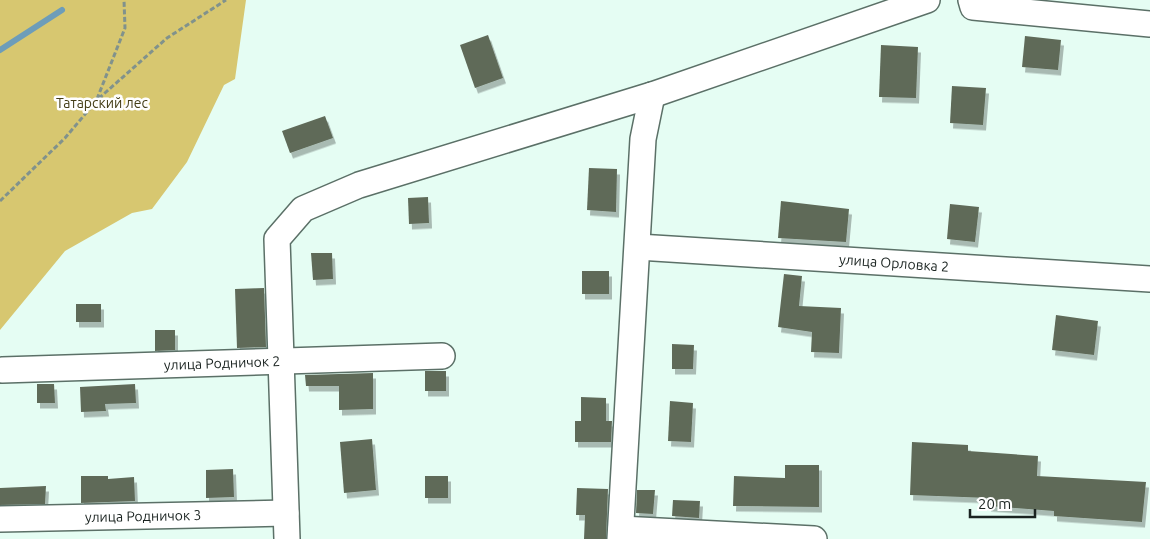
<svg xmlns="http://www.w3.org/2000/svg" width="1150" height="539" font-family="Ubuntu,sans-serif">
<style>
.forest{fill:#d7c770}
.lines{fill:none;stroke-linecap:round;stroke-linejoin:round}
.stream{stroke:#6d9db9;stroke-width:6}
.building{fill:#5f6a59;filter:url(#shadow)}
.minor-casing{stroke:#5b7067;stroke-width:28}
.path{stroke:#81928c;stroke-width:3;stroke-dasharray:5 2.5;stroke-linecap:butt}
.minor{stroke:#fff;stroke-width:25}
.labels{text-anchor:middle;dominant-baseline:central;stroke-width:5;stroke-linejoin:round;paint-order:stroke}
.park-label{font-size:14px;fill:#443d17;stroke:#fff}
.street-label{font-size:14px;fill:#1a2320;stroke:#fff}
</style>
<defs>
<filter id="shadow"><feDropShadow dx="3" dy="5.5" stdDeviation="0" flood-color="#0004"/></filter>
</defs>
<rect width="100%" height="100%" fill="#e5fdf3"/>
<!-- forest -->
<path class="forest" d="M0 0H246L235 79 224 85 187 162 152 209 132 213 65 251 0 330Z"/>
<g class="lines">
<!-- stream -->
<path class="stream" d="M0 50 62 10"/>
</g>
<!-- building -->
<g class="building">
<path d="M488 35 503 78 475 88 460 45Z"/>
<path d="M1025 36 1061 40 1058 70 1022 67Z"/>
<path d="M881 45 918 47 916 98 879 97Z"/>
<path d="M952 86 986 88 983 125 950 123Z"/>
<path d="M325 116 333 138 290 153 282 131Z"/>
<path d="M589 168 617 169 616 212 587 210Z"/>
<path d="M428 197 429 223 409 224 408 198Z"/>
<path d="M781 201 849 209 846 242 778 238Z"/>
<path d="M950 204 979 207 975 242 947 239Z"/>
<path d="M311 253H332L333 279 313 280Z"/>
<rect x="582" y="271" width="27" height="23"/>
<path d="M784 274 802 276 799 306 841 308 839 353 811 352 812 332 778 327Z"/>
<path d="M264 288 266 347 237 348 235 289Z"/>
<rect x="76" y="304" width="25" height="18"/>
<path d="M1056 315 1098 321 1094 355 1052 350Z"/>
<path d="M155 330H175V350L155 351Z"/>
<path d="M672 344 694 345 693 369H672Z"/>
<rect x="425" y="371" width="21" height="20"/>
<path d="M373 373V409L339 410V386H306L305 375Z"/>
<path d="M37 384H54L55 403H37Z"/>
<path d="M135 384 136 403 105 404 106 411 81 412 80 387Z"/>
<path d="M581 397 606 398V421H612L611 442H575V421H581Z"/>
<path d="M670 401 693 403 691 442 668 441Z"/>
<path d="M372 439 376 490 344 493 340 442Z"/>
<path d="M912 442 968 445V451L1038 456 1037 476 1146 482 1142 522 1054 516V511L988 506 989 498 910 495Z"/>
<path d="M785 465H819V507L733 506 734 476 785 478Z"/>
<path d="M233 469 234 497 206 498V470Z"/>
<path d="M81 476H108V479L134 477 135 501 81 503Z"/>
<rect x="425" y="476" width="23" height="22"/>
<path d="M46 486 45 504 0 505V488Z"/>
<path d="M577 488 608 489 606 539H584L585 515H576Z"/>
<path d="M637 490H655L653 514 636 513Z"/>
<path d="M673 500 700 501 699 518 672 516Z"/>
</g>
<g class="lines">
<!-- minor casing -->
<g class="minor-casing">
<g id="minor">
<path d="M971 0 973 7 1150 24"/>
<path d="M638 247 1150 279"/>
<path d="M2 370 442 356"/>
<path d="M0 519 286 513"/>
<path d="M621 529 814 539"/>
<path d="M287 539 277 239 303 209 359 185 652 95 927 0"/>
<path d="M620 539 643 139 652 95"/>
</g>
</g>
<!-- path -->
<g class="path">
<path d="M97 99 125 28 124 0"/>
<path d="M0 201 65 138 97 100 167 38 226 0"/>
</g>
<!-- minor -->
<use href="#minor" class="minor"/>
</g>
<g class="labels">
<!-- park labels -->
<g class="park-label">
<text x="102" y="103">Татарский лес</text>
</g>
<!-- street labels -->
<g class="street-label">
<text transform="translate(894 263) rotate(4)">улица Орловка 2</text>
<text transform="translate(222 363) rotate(-2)">улица Родничок 2</text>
<text transform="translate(143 516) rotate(-1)">улица Родничок 3</text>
</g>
</g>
<!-- scale -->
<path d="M970 509v8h65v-8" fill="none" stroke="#1a2320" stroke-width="2.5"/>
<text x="978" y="509" font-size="15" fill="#1a2320" stroke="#ffffff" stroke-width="4" paint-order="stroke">20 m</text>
</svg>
